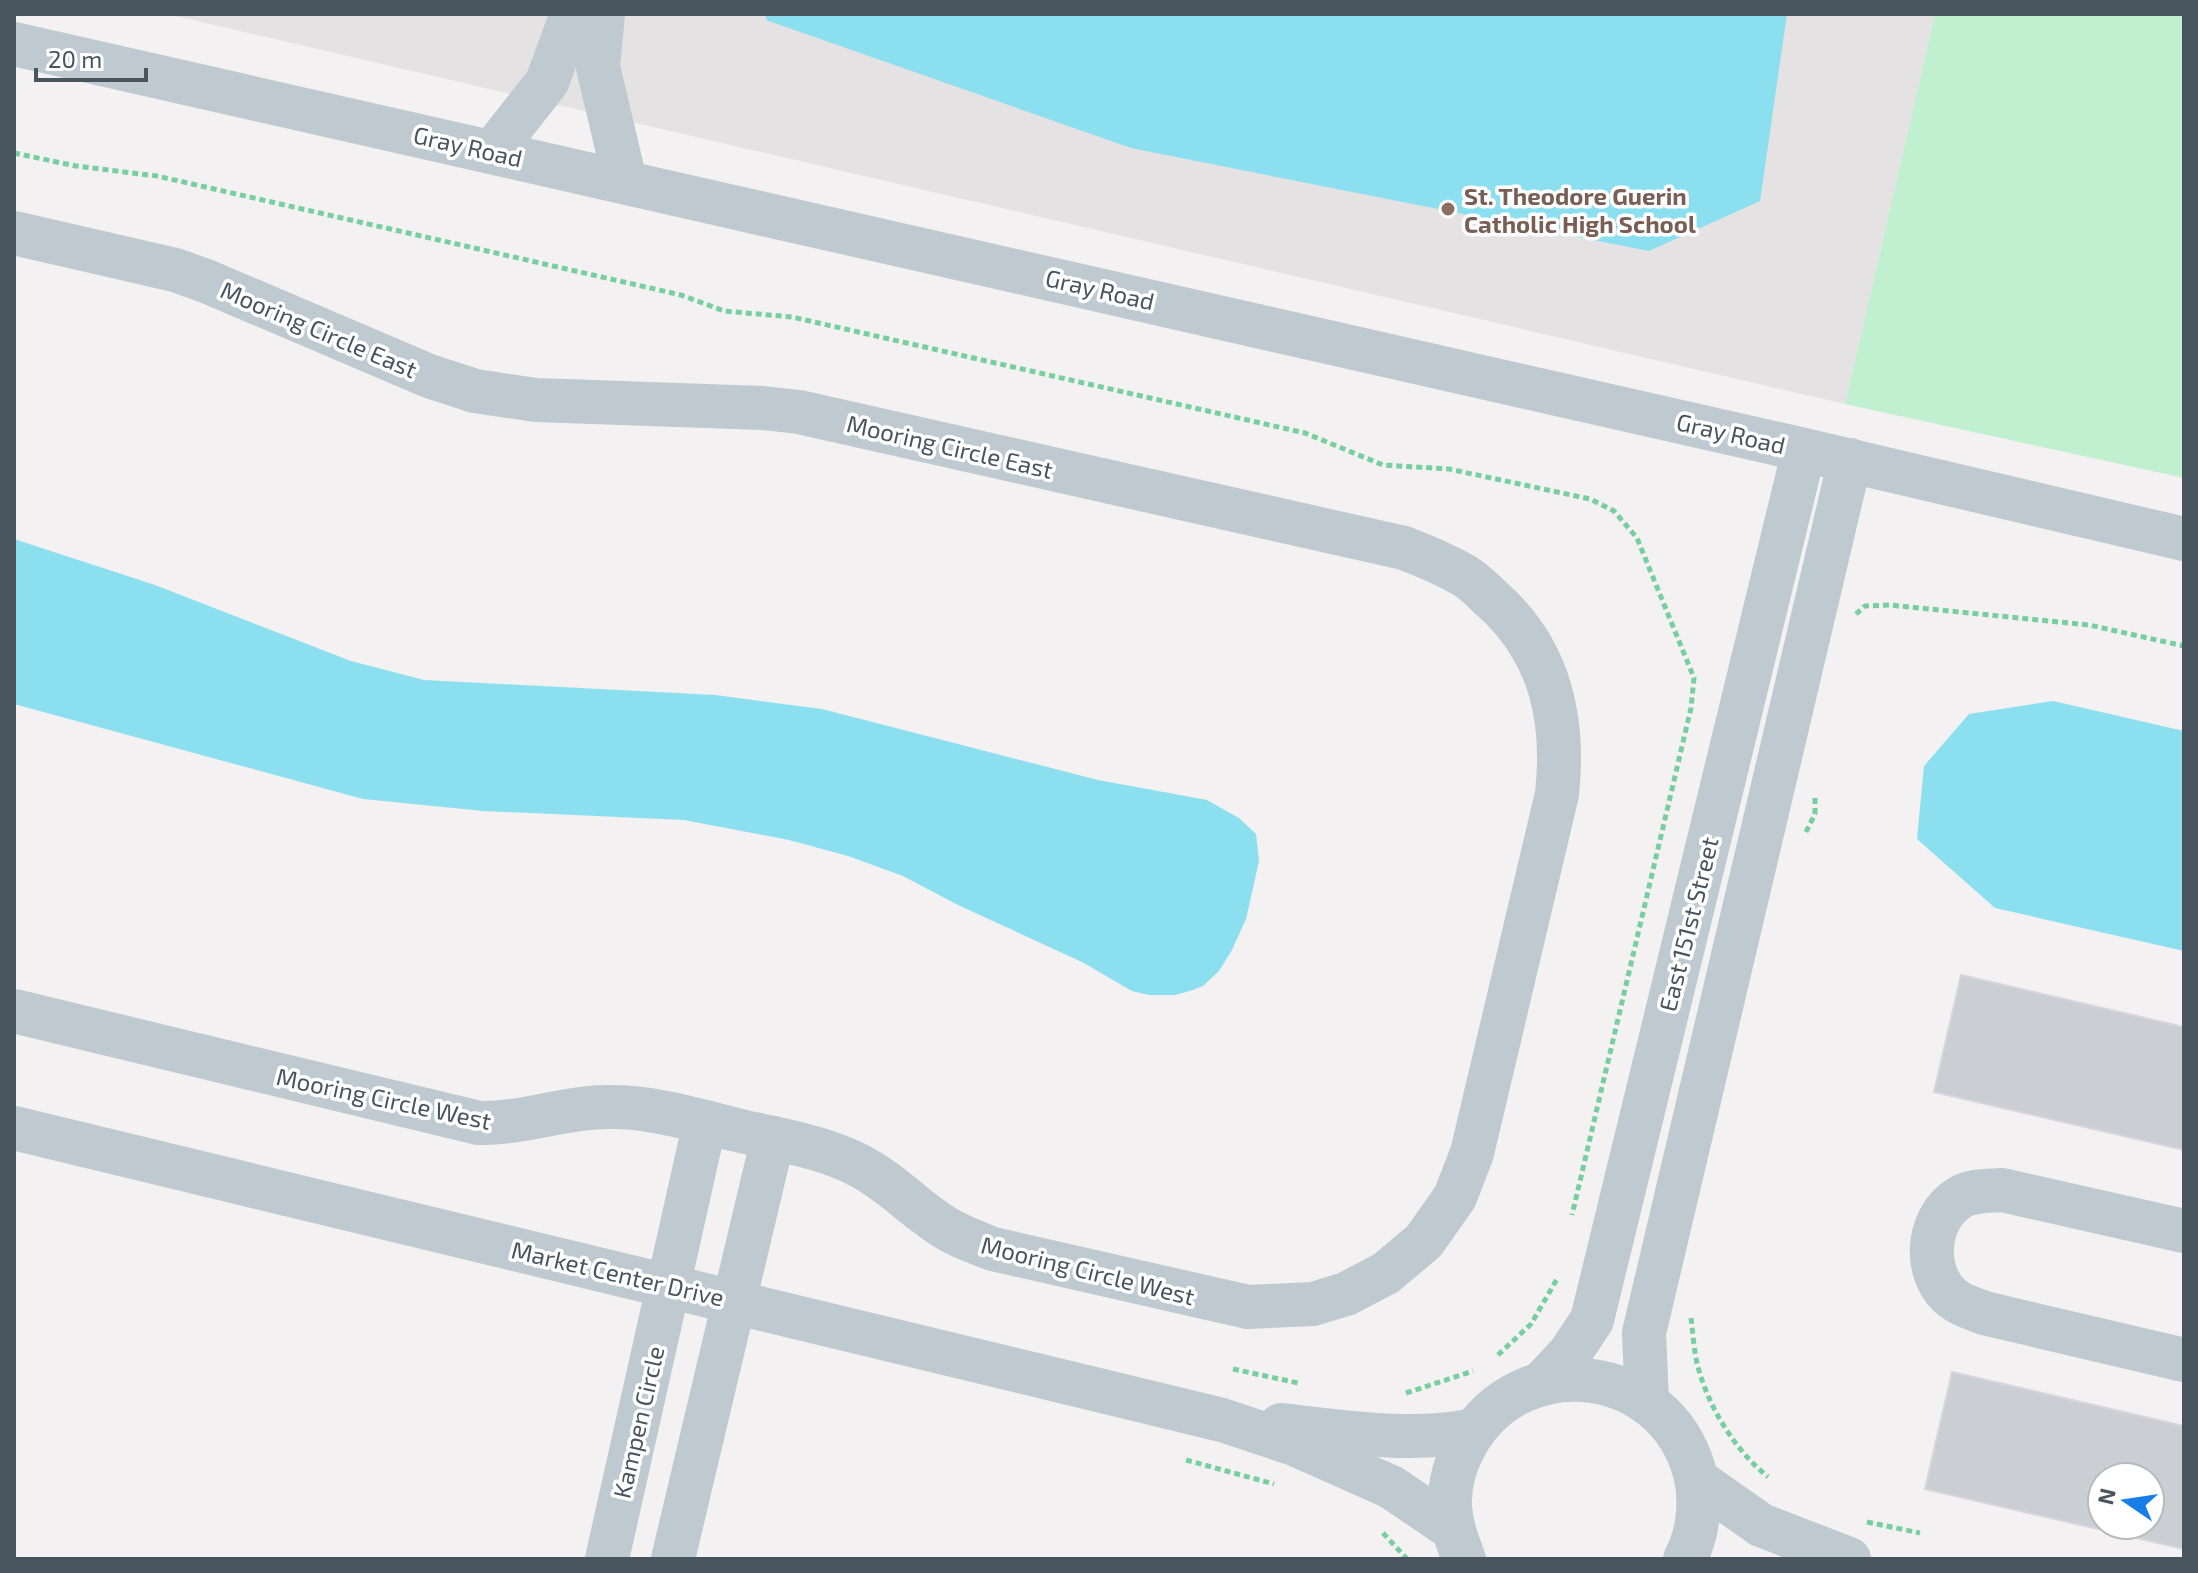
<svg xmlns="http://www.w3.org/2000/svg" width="2198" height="1573" font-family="'Exo 2',sans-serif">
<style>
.education{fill:#e4e2e3}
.green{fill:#c0f0d0}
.water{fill:#8cdfee}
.building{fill:#cbced3;stroke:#d5d7dc;stroke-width:2;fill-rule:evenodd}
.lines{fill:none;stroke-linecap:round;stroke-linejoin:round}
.path{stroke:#77cf9f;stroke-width:5;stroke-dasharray:6 4;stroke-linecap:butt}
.minor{stroke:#bec9d0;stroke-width:44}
.education-dot{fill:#8d6e63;stroke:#fff;stroke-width:3}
.labels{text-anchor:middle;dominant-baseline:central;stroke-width:7;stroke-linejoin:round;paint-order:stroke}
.street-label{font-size:24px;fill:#48555f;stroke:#fff}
.education-label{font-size:24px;font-weight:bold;fill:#785e54;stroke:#fff;text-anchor:start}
</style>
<rect width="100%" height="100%" fill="#f3f1f1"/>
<!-- education -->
<path class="education" d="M167 14H1935L1845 404Z"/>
<!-- green -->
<path class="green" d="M1935 14H2184V478L1845 404Z"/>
<!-- water -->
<g class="water">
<path d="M766 14H1787L1760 201 1649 251 1131 148 766 20Z"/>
<path d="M14 539 155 585 351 661 424 680 715 695 822 709 1098 780 1207 800 1239 818 1256 834 1259 861 1246 919 1232 950 1219 971 1203 986 1190 991 1175 995H1149L1132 991 1082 962 958 905 903 876 848 856 789 840 684 820 483 811 363 799 14 704Z"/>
<path d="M2053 701 2184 731V951L1995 908 1917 839 1924 766 1969 714Z"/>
</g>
<!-- building -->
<g class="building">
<path d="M1961 975 2184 1027V1150L1934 1092Z"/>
<path d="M1952 1372 2184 1426V1549L1925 1489ZM2102 1477H2150V1525H2102Z"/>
</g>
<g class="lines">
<!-- path -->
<g class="path">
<path d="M14 153 76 166 157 176 681 295 724 311 792 317 1305 433 1383 465 1449 469 1590 499 1614 511 1637 538 1694 678 1691 708 1572 1215"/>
<path d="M1856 614 1865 606 1890 605 2089 625 2184 646"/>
<path d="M1806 832 1815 814V797"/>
<path d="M1691 1318C1693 1334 1694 1352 1698 1367 1709 1408 1735 1450 1768 1477"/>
<path d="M1498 1355 1531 1324 1557 1279"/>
<path d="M1233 1369 1298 1383"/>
<path d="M1406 1393 1473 1371"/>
<path d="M1186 1460 1274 1484"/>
<path d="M1867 1522 1920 1533"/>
<path d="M1383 1533 1407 1559"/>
</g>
<!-- minor -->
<g class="minor">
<path d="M603 14 598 67 625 181"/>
<path d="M14 44 1804 450 2184 539"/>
<path d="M492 152 547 82 572 14"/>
<path d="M14 233 175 270 206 281 429 376 475 391 536 400 763 408 799 412 1404 548C1425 556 1446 565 1465 576 1475 582 1484 592 1493 600 1551 652 1565 720 1557 794L1472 1153 1455 1197 1424 1241 1386 1273 1346 1294 1313 1304 1248 1307 993 1249C975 1242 955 1235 938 1223 911 1205 889 1181 860 1166 822 1146 778 1140 737 1130 696 1120 654 1107 612 1107 567 1106 524 1124 479 1123L14 1011"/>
<path d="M14 1128 1222 1420 1294 1444 1391 1487 1453 1529"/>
<path d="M2184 1231 2002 1190C1988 1191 1971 1190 1959 1198 1925 1219 1922 1277 1955 1300 1963 1306 1975 1309 1984 1313L2184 1360"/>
<path d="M1542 1383 1570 1353 1592 1320 1804 450"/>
<path d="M1647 1402 1644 1333 1850 460"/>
<path d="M1281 1425C1346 1432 1410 1443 1475 1430"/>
<path d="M1697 1480 1761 1525 1849 1559"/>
<path d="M607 1559 705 1122"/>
<path d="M673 1559 773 1138"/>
<path d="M1464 1559C1457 1541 1451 1525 1450 1506 1449 1484 1456 1461 1467 1442 1523 1347 1663 1364 1694 1470 1702 1499 1699 1533 1685 1559"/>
</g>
</g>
<!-- markers -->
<circle class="education-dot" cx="1448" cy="209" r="8"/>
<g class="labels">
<!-- street labels -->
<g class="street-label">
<text transform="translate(468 146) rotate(13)">Gray Road</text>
<text transform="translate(1100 289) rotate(13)">Gray Road</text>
<text transform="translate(319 329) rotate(23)">Mooring Circle East</text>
<text transform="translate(1731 433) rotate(13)">Gray Road</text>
<text transform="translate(950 446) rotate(13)">Mooring Circle East</text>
<text transform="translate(1688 924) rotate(-76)">East 151st Street</text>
<text transform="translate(384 1098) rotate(12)">Mooring Circle West</text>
<text transform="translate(1088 1270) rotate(14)">Mooring Circle West</text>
<text transform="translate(618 1273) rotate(13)">Market Center Drive</text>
<text transform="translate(638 1422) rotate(-77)">Kampen Circle</text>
</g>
<!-- education labels -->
<g class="education-label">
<text x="1464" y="195">St. Theodore Guerin<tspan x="1464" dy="28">Catholic High School</tspan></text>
</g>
</g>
<!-- border -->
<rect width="2198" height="1573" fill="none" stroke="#48555f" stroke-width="32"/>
<!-- north arrow -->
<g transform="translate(2126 1501) rotate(283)"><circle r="38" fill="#ffffff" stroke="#b6bbbf" stroke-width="2"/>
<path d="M0-6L14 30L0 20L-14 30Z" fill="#177de7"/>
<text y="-12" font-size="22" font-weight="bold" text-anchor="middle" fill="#48555f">N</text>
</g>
<!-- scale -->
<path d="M36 68v12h110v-12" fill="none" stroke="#48555f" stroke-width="4"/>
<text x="48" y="68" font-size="24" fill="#48555f" stroke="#ffffff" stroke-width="6" paint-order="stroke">20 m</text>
</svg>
